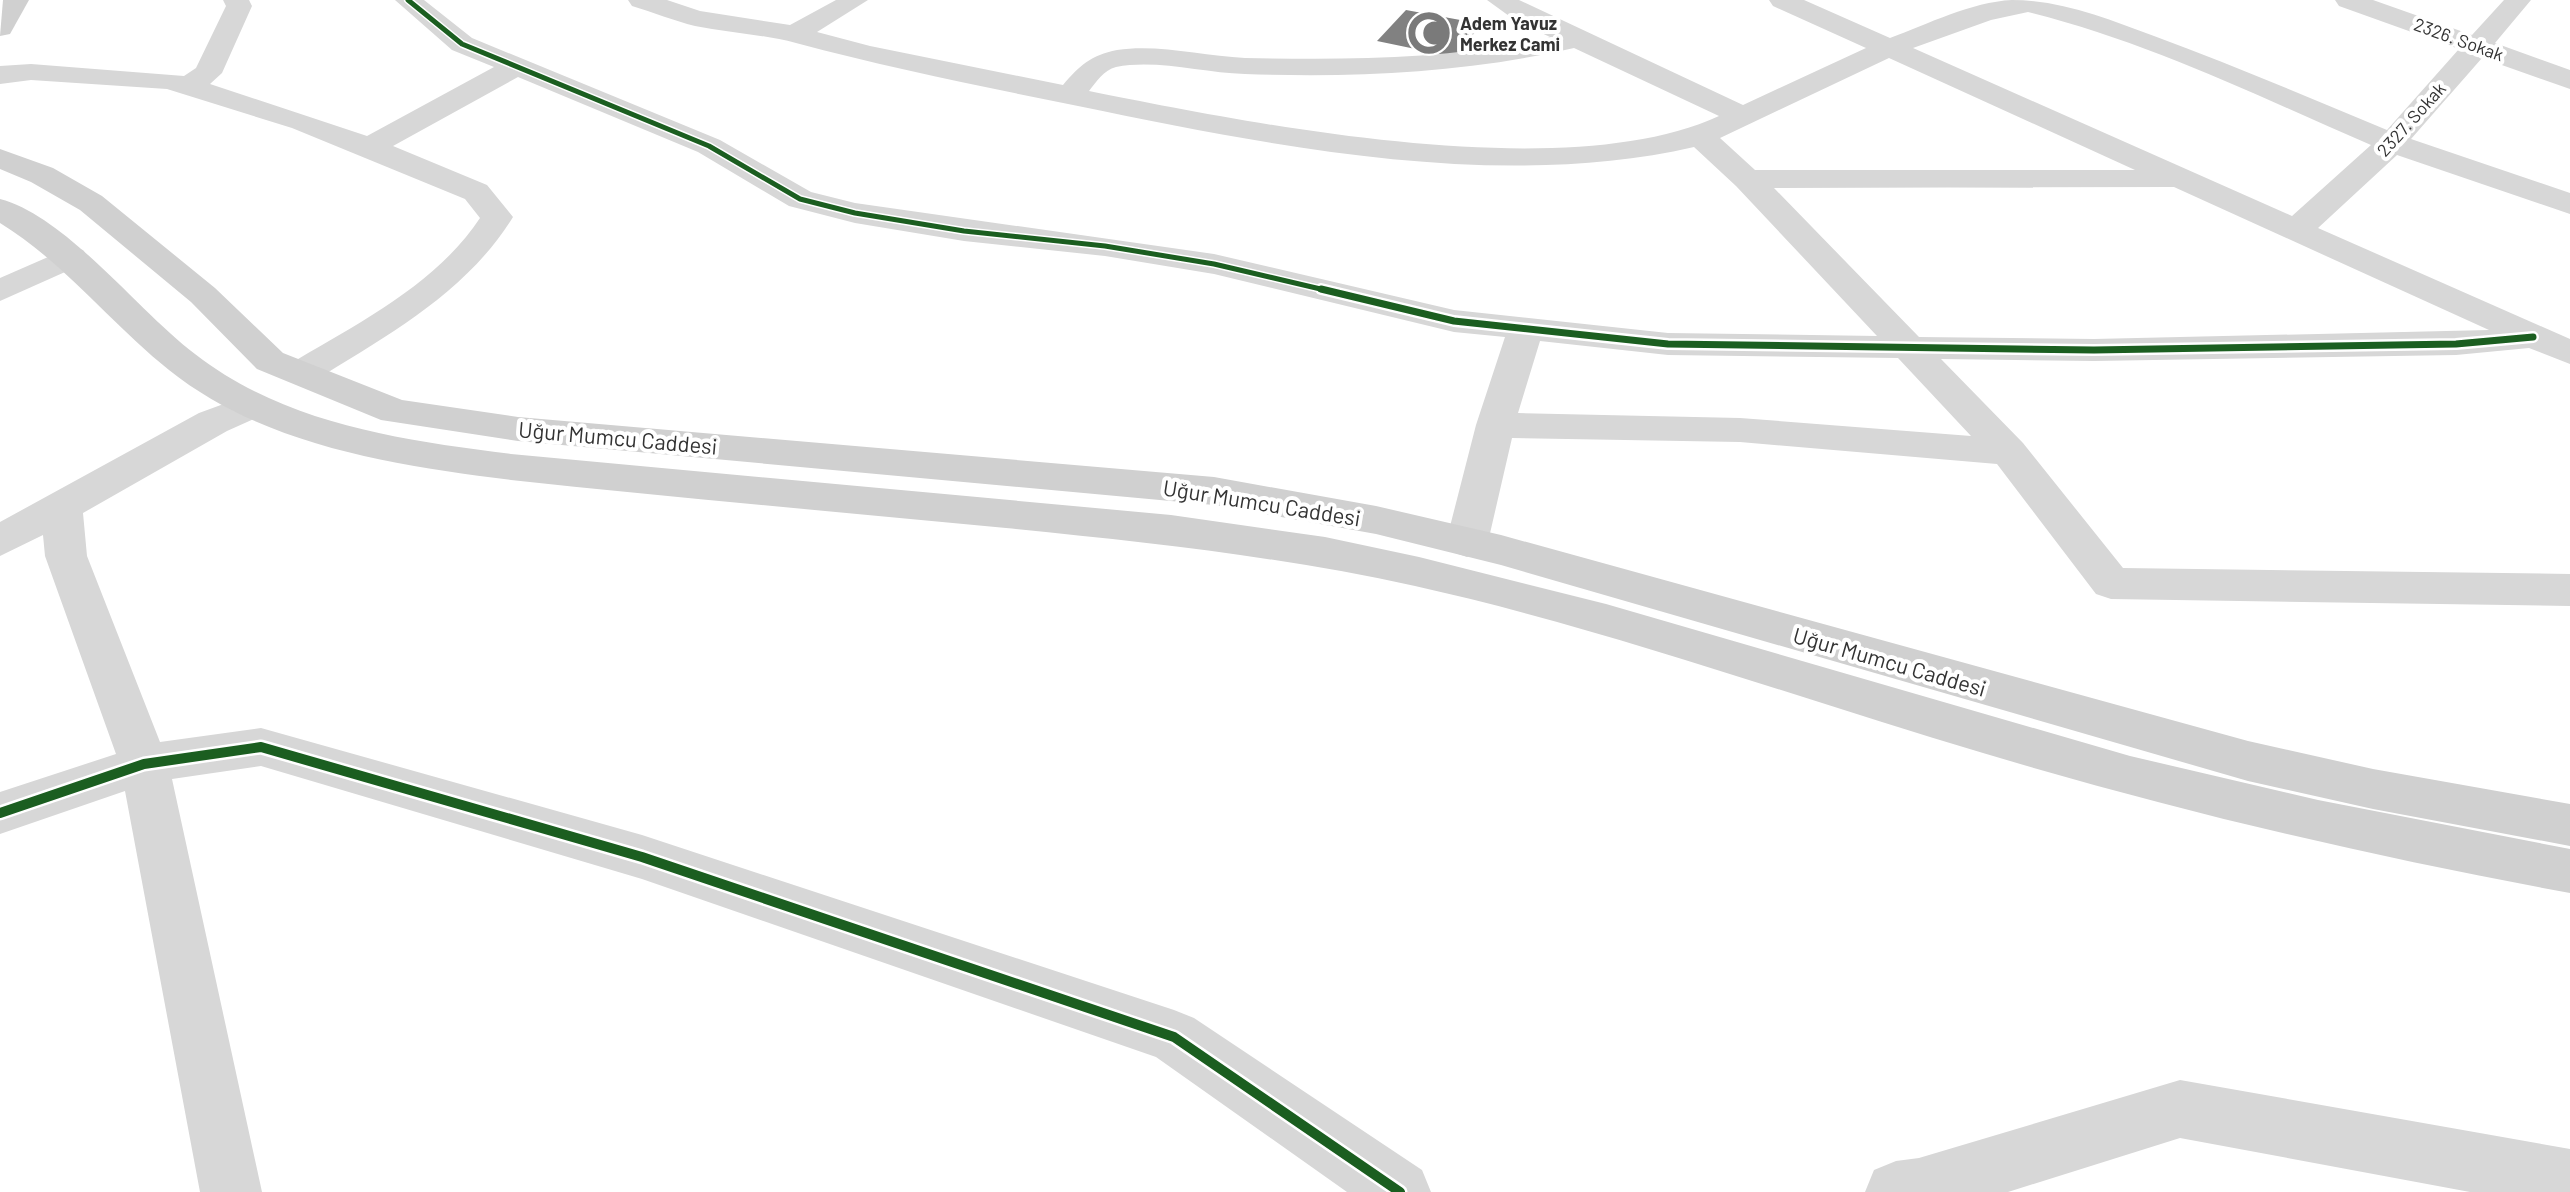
<svg xmlns="http://www.w3.org/2000/svg" width="2570" height="1192" font-family="Barlow,sans-serif">
<style>
.building{fill:#818181}
.lines{fill:none;stroke-linecap:round;stroke-linejoin:round}
.street{fill:#d7d7d7;fill-rule:evenodd}
.secondary{fill:#d0d0d0;fill-rule:evenodd}
.cycleway-far2-casing{stroke:#fff;stroke-width:8}
.cycleway-far1-casing{stroke:#fff;stroke-width:12}
.cycleway-casing{stroke:#fff;stroke-width:15}
.cycleway-far2{stroke:#1b5e20;stroke-width:5}
.cycleway-far1{stroke:#1b5e20;stroke-width:7}
.cycleway{stroke:#1b5e20;stroke-width:10}
.labels{text-anchor:middle;dominant-baseline:central;stroke-width:8;stroke-linejoin:round;paint-order:stroke}
.far-poi-label{font-size:18px;font-weight:bold;fill:#333;stroke:#fff;text-anchor:start}
.far-street-label{font-size:18px;fill:#333;stroke:#fff}
.street-label{font-size:22px;fill:#333;stroke:#fff}
</style>
<rect width="100%" height="100%" fill="#fff"/>
<!-- building -->
<path class="building" d="M1406 10 1482 24 1454 57 1377 41Z"/>
<g class="lines">
<!-- street -->
<g class="street">
<path d="M223 0H249L252 6 222 73 210 84 367 136 494 67 452 50 395 0H424L472 38 720 140 811 192 855 203 1214 254 1454 310 1668 333 1877 336 1736 186 1694 147C1498 192 1272 146 1078 106 984 87 889 68 796 43 763 34 728 33 695 26 674 21 653 12 632 6L628 0H667L700 11 790 25 836 0H868L817 32 870 46 1063 85C1079 66 1091 55 1117 50 1159 44 1203 56 1245 58 1347 60 1451 60 1550 37L1516 21 1487 0H1519L1743 105 1866 48 1773 6 1769 0H1804L1890 38C1928 24 1971 2 2012 0 2062 0 2108 19 2154 36 2233 65 2310 98 2387 130L2459 49 2339 6 2335 0H2373L2472 35 2504 0H2531L2495 43 2570 70V89L2482 58 2411 139 2570 193V214L2397 155 2318 228 2570 339V364L2529 348 2456 355 2094 361 1941 359 2023 443 2123 568 2570 574V606L2111 599 2096 594 1997 464 1740 442 1512 438 1488 542 1482 552 1467 557 1452 552 1446 542 1476 425 1505 337 1454 332 1214 274 1105 256 964 241 855 223 789 206 698 152 518 77 393 146 487 185 513 217C466 293 388 335 314 381L301 384 288 381 282 373 288 365C355 325 436 285 480 218L465 199 292 128 167 89 31 80 0 84V66L31 64 184 76 196 68 226 6ZM2028 12C2146 41 2260 97 2371 145L2292 216 1913 48 1991 20ZM1574 48 1719 116C1565 187 1254 124 1089 91 1096 82 1104 70 1116 67 1157 59 1203 73 1245 74 1355 78 1465 73 1574 48ZM1889 58 2135 170H1755L1720 138ZM2174 187 2489 330 2094 339 1919 337 1774 188ZM1540 341 1668 355 1898 358 1971 436 1740 418 1518 413Z"/>
<path d="M71 247 83 250 88 257 83 264 0 301V278Z"/>
<path d="M251 394 265 398 270 406 265 414 227 431 83 513 87 556 160 742 261 728 642 835 1174 1010 1194 1018 1422 1170 1431 1192H1347L1156 1057 642 879 261 766 172 779 262 1192H200L125 791 0 834V792L116 754 45 556 43 535 0 556V522L199 413Z"/>
<path d="M2180 1080 2570 1149V1192H2470L2180 1138 2008 1192H1865L1874 1170 1896 1161 1919 1158Z"/>
</g>
<!-- secondary -->
<g class="secondary">
<path d="M3 0H29L10 34 0 36Z"/>
<path d="M0 149 53 168 102 196 215 288 283 353 402 400 518 417 1214 477 1376 506 1501 535 2248 741 2373 769 2570 804V846L2373 809 2248 781 1501 565 1376 534 1214 505 518 441 381 420 257 369 191 302 80 210 31 182 0 169Z"/>
<path d="M0 199C66 216 139 312 195 354 285 424 401 440 511 454L1171 515 1325 537 1419 557 1606 604 2130 756 2318 800 2570 849V893C2372 857 2177 811 1983 753 1794 697 1608 629 1415 586 1279 556 1144 542 1006 528 841 512 676 498 511 480 394 465 264 446 169 370 110 323 65 263 0 223Z"/>
</g>
<!-- cycleway-far2 casing -->
<g class="cycleway-far2-casing">
<path id="cycleway-far2" d="M408 0 462 44 709 146 800 199 855 213 964 231 1105 246 1214 264 1329 291"/>
</g>
<!-- cycleway-far1 casing -->
<g class="cycleway-far1-casing">
<path id="cycleway-far1" d="M1321 289 1454 321 1668 344 2094 350 2456 344 2533 337"/>
</g>
<!-- cycleway casing -->
<g class="cycleway-casing">
<path id="cycleway" d="M0 813 144 764 261 747 642 857 1174 1037 1400 1192"/>
</g>
<!-- cycleway-far2 -->
<use href="#cycleway-far2" class="cycleway-far2"/>
<!-- cycleway-far1 -->
<use href="#cycleway-far1" class="cycleway-far1"/>
<!-- cycleway -->
<use href="#cycleway" class="cycleway"/>
</g>
<!-- icons -->
<defs>
<g id="mosque-disc" transform="scale(2.3)"><circle r="9.5" fill="#7a7a7a" stroke="#fff"/><path d="M3.5-4.9A6 6 0 1 0 3.5 4.9A5 5 0 1 1 3.5-4.9Z" fill="#fff"/></g>
</defs>
<g fill-rule="evenodd">
<use href="#mosque-disc" x="1429" y="33"/>
</g>
<g class="labels">
<!-- far-poi labels -->
<g class="far-poi-label">
<text x="1460" y="23">Adem Yavuz<tspan x="1460" dy="21">Merkez Cami</tspan></text>
</g>
<!-- far-street labels -->
<g class="far-street-label">
<text transform="translate(2459 39) rotate(20)">2326. Sokak</text>
<text transform="translate(2411 119) rotate(-48)">2327. Sokak</text>
</g>
<!-- street labels -->
<g class="street-label">
<text transform="translate(618 437) rotate(5)">Uğur Mumcu Caddesi</text>
<text transform="translate(1262 502) rotate(9)">Uğur Mumcu Caddesi</text>
<text transform="translate(1890 661) rotate(16)">Uğur Mumcu Caddesi</text>
</g>
</g>
</svg>
